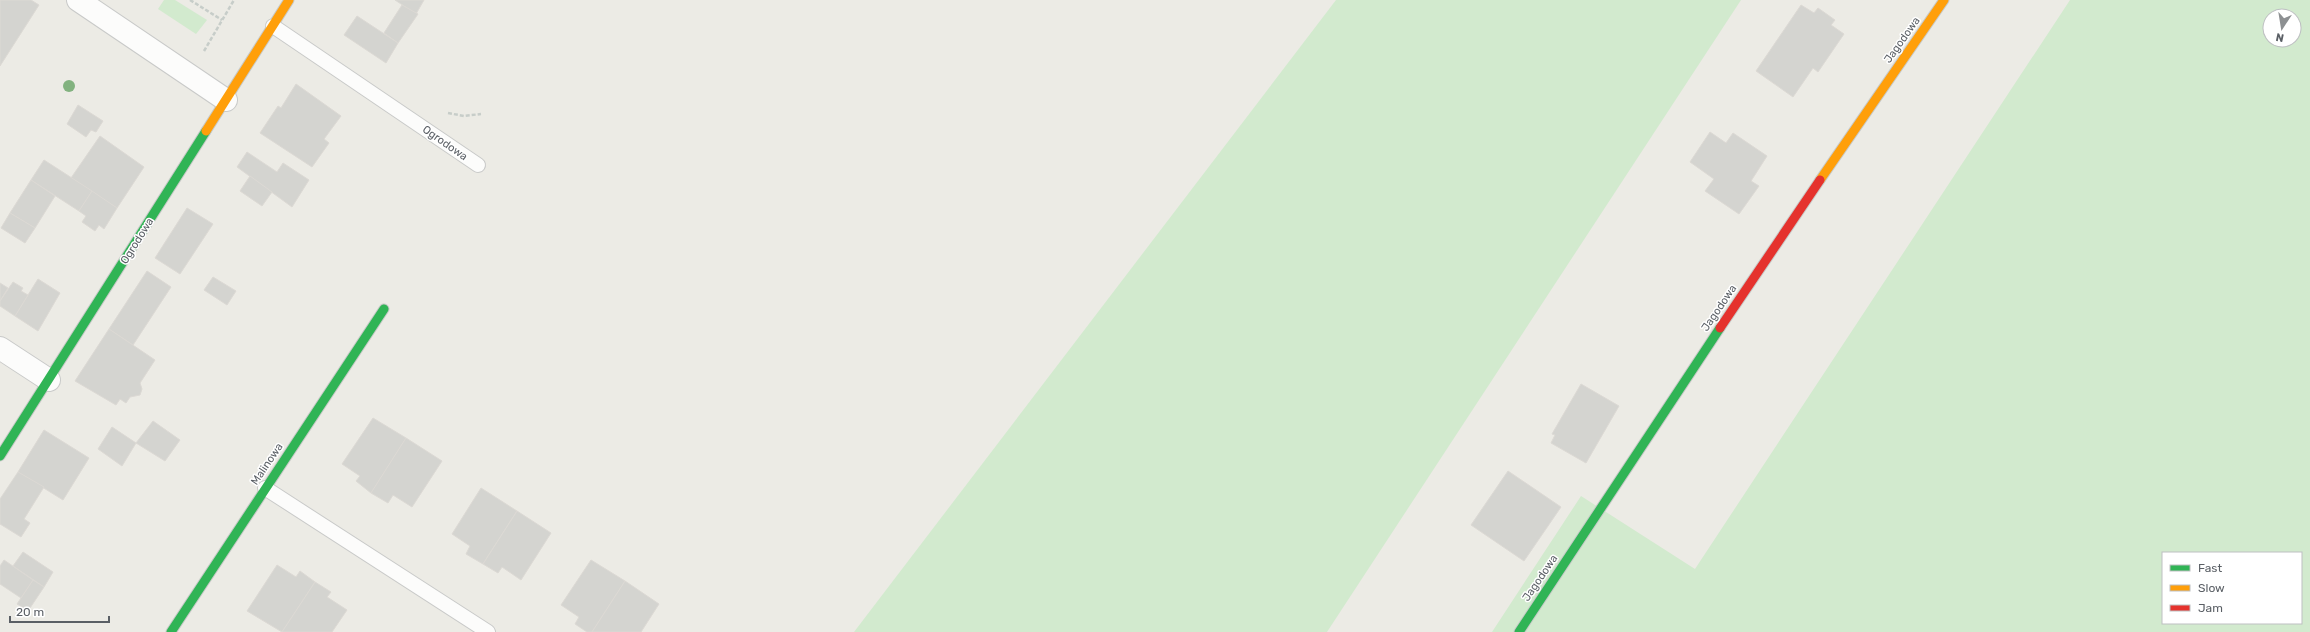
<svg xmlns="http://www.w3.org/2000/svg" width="2310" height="632" font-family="Rubik,sans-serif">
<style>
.green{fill:#d2eace;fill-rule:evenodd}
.building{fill:#d4d4d0;stroke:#dcd9d4}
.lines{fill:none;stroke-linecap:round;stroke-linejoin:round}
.lane-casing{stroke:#c9cac9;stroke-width:16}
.street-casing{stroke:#c9cac9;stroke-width:24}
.fast-casing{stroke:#c7c9c7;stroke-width:11}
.slow-casing{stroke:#c7c9c7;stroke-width:11}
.jam-casing{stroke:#c7c9c7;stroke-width:11}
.path{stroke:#c7cdc9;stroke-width:2.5;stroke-dasharray:4 2;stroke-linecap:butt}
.lane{stroke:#fcfcfb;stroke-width:14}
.street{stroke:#fcfcfb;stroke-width:22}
.fast{stroke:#30b455;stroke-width:9}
.slow{stroke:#ff9f0a;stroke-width:9}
.jam{stroke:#e5322d;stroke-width:9}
.tree{fill:#82b27f}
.labels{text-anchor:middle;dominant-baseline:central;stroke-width:3;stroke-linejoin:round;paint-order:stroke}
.street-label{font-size:11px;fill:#5a5f65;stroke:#fff}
</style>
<rect width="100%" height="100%" fill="#ecebe5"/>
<!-- green -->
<g class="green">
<path d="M164 0H175L207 20 196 34 158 9Z"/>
<path d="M1336 0H1741L1327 632H854Z"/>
<path d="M2070 0H2310V632H1492L1581 496 1695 569ZM2270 16H2294V40H2270ZM2163 553H2301V623H2163Z"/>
</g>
<!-- building -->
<g class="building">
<path d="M0 0H31L39 5 0 66Z"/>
<path d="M395 0H424L416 14Z"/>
<path d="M402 5 418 14 398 43 384 33Z"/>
<path d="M1801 5 1814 13 1818 8 1835 20 1831 25 1844 34 1818 72 1813 68 1793 97 1756 71Z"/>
<path d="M357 16 398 43 386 63 344 35Z"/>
<path d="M296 84 341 116 324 139 329 143 312 167 260 133 278 106 281 108Z"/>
<path d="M78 105 103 121 96 132 91 130 86 137 67 124Z"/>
<path d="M1710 132 1726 143 1733 133 1767 156 1751 181 1759 186 1739 214 1705 191 1714 179 1690 162Z"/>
<path d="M100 136 144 167 117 208 71 178Z"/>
<path d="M247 152 277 172 283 163 309 180 292 207 237 167Z"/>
<path d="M44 160 92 191 79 211 31 180Z"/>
<path d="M250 176 272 192 262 206 240 191Z"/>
<path d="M31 180 55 196 35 228 10 213Z"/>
<path d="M92 191 117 208 104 229 99 225 95 231 82 222 86 216 79 211Z"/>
<path d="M187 208 213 224 180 274 155 258Z"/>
<path d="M10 213 35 228 25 243 1 228Z"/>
<path d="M147 271 171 287 133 345 109 329Z"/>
<path d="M213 277 236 291 227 305 204 290Z"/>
<path d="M38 279 60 293 38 331 15 316Z"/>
<path d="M13 282 23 288 21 291 28 295 15 316 0 306V301Z"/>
<path d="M0 283 8 288 0 301Z"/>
<path d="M109 329 155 360 140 383 142 389 140 395 130 397 126 403 120 399 116 405 75 381Z"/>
<path d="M1581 384 1619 406 1586 463 1551 443 1555 435 1552 434Z"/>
<path d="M373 418 406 438 371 493 356 481 360 476 342 464Z"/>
<path d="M153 421 180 440 165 461 136 443Z"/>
<path d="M112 427 136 443 122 466 98 449Z"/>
<path d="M44 430 89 458 63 500 18 472Z"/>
<path d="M406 438 442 461 412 507 393 495 388 503 371 493Z"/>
<path d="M1508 471 1561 507 1524 561 1471 525Z"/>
<path d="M18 472 44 487 24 519 30 523 21 537 0 524V499Z"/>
<path d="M481 488 517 511 483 564 466 554 470 546 452 534Z"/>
<path d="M517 511 551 533 521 580 502 567 498 573 483 564Z"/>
<path d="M23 552 53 572 44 587 13 566Z"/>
<path d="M4 560 33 580 21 598 0 584V566Z"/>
<path d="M591 560 625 581 592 632H587L575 624 579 617 561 605Z"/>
<path d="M277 565 296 577 300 571 315 582 282 632 247 611Z"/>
<path d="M33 580 44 587 28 611 17 604Z"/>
<path d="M625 581 659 604 641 632H592Z"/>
<path d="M315 582 331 592 327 597 347 610 332 632H282Z"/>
</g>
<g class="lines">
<!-- lane casing -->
<g class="lane-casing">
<g id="lane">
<path d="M273 26 478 165"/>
<path d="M265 488 488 632"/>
</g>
</g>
<!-- street casing -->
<g class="street-casing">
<g id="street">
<path d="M78 0 226 100"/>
<path d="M0 348 49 380"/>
</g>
</g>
<!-- fast casing -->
<g class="fast-casing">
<g id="fast">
<path d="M0 456 206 131"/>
<path d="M171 632 384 309"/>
<path d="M1519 632 1720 328"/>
</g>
</g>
<!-- slow casing -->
<g class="slow-casing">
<g id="slow">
<path d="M206 131 289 0"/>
<path d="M1820 180 1944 0"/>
</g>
</g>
<!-- jam casing -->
<g class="jam-casing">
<path id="jam" d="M1720 328 1820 180"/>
</g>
<!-- path -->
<g class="path">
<path d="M190 0 222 20"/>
<path d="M204 51 234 0"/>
<path d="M448 113 464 116 481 114"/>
</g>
<!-- lane -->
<use href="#lane" class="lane"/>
<!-- street -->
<use href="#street" class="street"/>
<!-- fast -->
<use href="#fast" class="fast"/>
<!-- slow -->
<use href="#slow" class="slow"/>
<!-- jam -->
<use href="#jam" class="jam"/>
</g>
<!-- trees -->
<circle class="tree" cx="69" cy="86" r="6"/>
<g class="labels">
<!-- street labels -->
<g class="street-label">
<text transform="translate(1902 40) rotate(-55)">Jagodowa</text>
<text transform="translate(445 143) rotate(35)">Ogrodowa</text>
<text transform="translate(137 241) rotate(-58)">Ogrodowa</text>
<text transform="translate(1719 308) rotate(-56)">Jagodowa</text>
<text transform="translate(267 464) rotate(-56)">Malinowa</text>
<text transform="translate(1540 578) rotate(-56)">Jagodowa</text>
</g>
</g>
<!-- legend -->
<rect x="2162" y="552" width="140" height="72" fill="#ffffff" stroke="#bdbfc1"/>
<rect x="2170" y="565" width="20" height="6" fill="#30b455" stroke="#bdbfc1"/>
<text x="2198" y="572" font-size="12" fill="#5a5f65">Fast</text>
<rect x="2170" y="585" width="20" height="6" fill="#ff9f0a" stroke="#bdbfc1"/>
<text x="2198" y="592" font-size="12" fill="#5a5f65">Slow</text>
<rect x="2170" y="605" width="20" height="6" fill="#e5322d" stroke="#bdbfc1"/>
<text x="2198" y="612" font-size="12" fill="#5a5f65">Jam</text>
<!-- north arrow -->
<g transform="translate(2282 28) rotate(192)"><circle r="19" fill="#ffffff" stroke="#bdbfc1"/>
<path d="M0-3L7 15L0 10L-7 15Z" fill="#8d9092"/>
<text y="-6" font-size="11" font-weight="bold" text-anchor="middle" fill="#5a5f65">N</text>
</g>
<!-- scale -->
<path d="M10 616v6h99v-6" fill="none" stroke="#5a5f65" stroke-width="2"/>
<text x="16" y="616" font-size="12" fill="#5a5f65" stroke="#ffffff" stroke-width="3" paint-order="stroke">20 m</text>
</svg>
